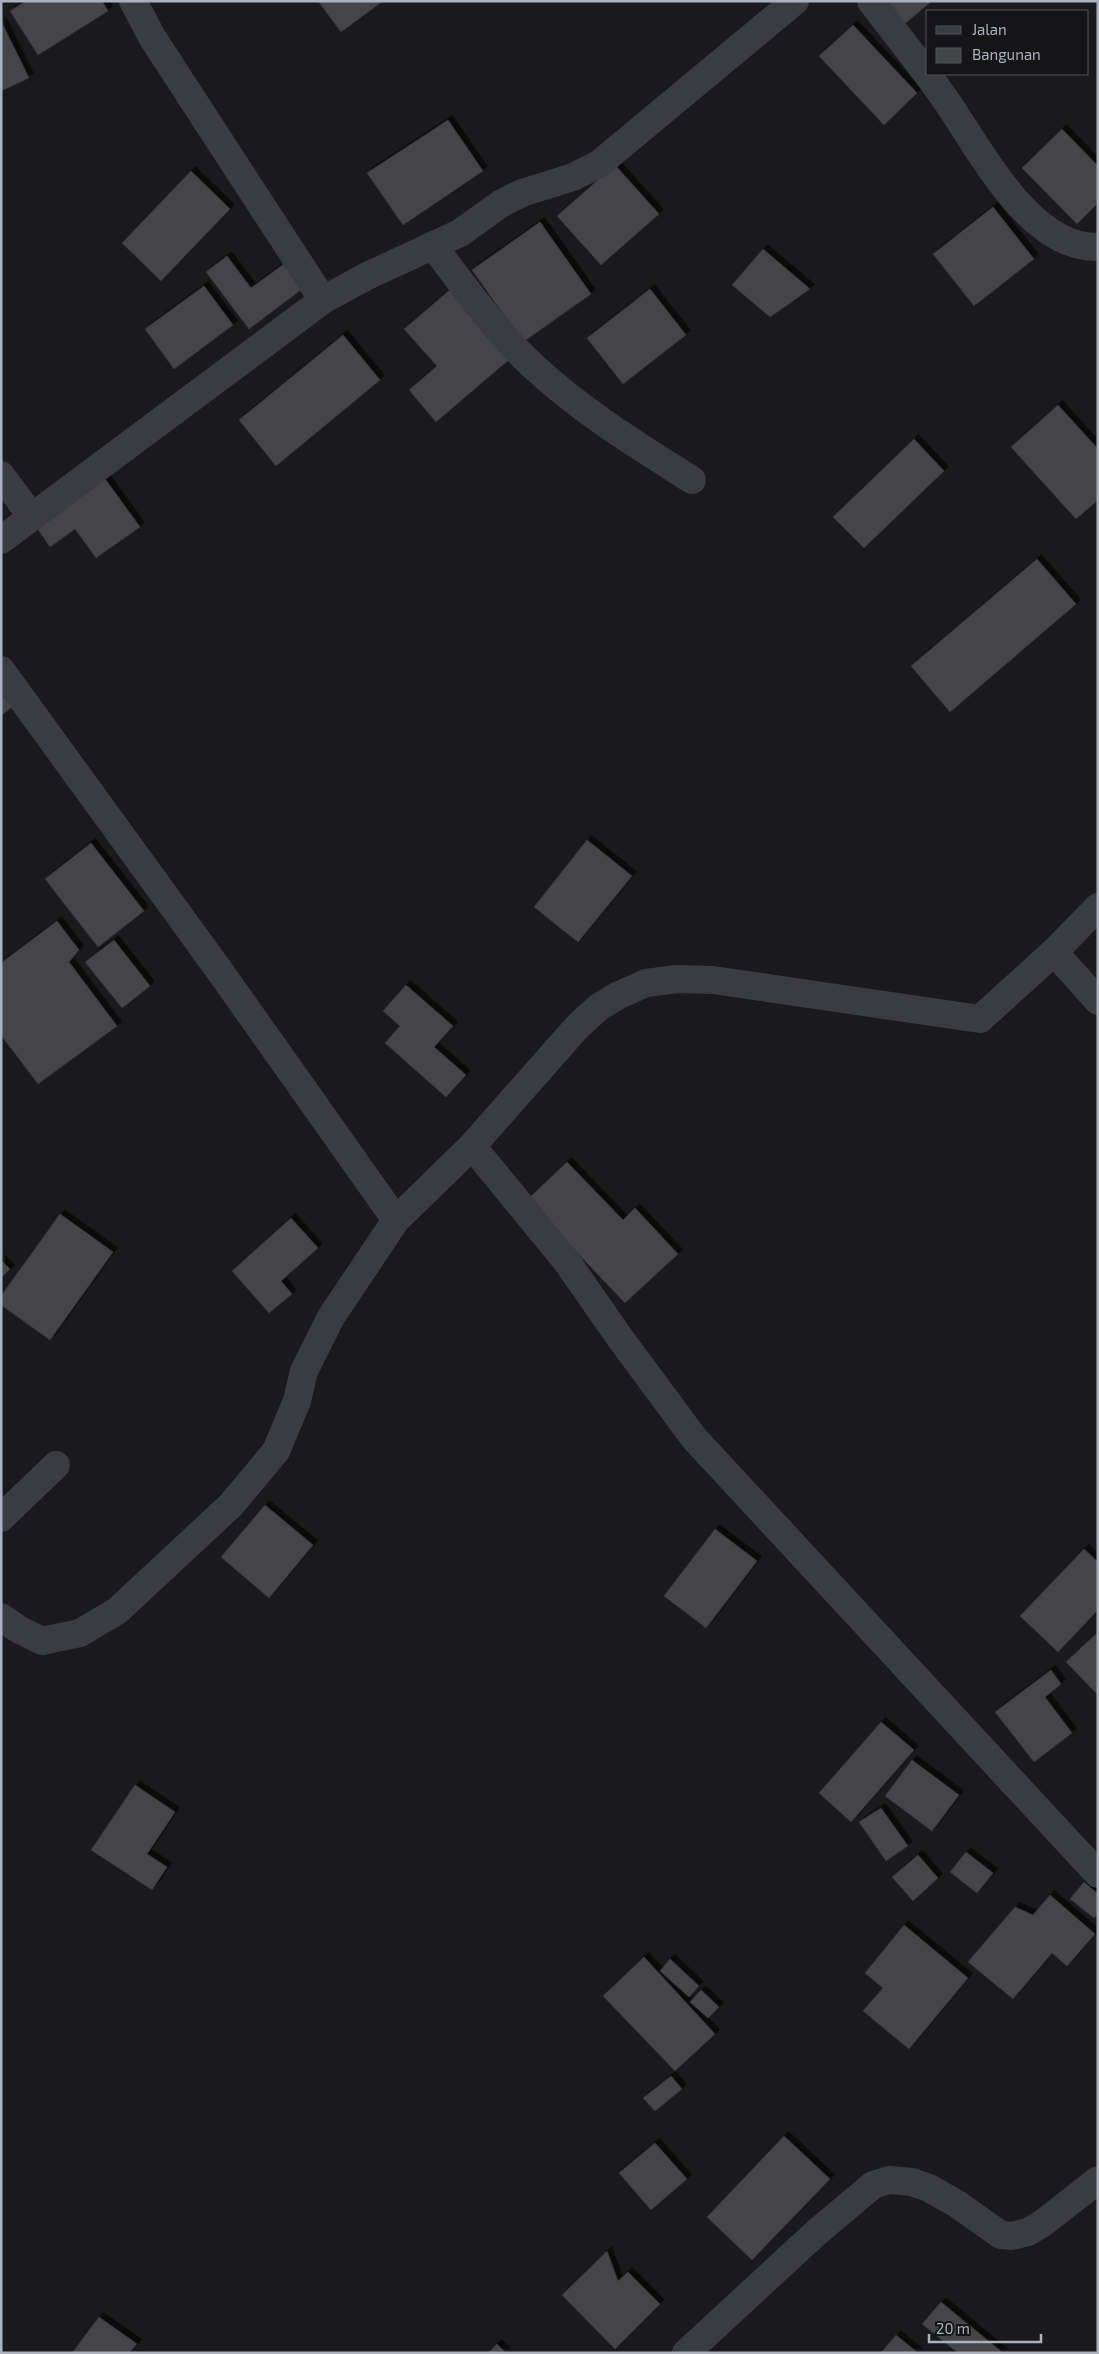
<svg xmlns="http://www.w3.org/2000/svg" width="1099" height="2354" font-family="'Exo 2',sans-serif">
<style>
.building{fill:#444549;stroke:#343438;filter:url(#shadow)}
.lines{fill:none;stroke-linecap:round;stroke-linejoin:round}
.minor{stroke:#3b3c41;stroke-width:28}
</style>
<defs>
<filter id="shadow"><feDropShadow dx="4.5" dy="-4.5" stdDeviation="0" flood-color="#0009"/></filter>
</defs>
<rect width="100%" height="100%" fill="#1a1a1c"/>
<!-- building -->
<g class="building">
<path d="M26 1H102L108 11 38 55 10 11Z"/>
<path d="M318 1H383L341 32Z"/>
<path d="M882 1H932L902 26Z"/>
<path d="M1 21 29 78 1 91Z"/>
<path d="M853 25 917 93 884 125 819 56Z"/>
<path d="M448 120 483 171 403 225 367 173Z"/>
<path d="M1062 129 1098 166V203L1077 224 1022 168Z"/>
<path d="M615 165 659 214 601 265 557 216Z"/>
<path d="M191 171 230 209 161 281 122 243Z"/>
<path d="M993 207 1034 259 974 306 933 254Z"/>
<path d="M540 222 591 294 523 342 472 270Z"/>
<path d="M763 249 810 289 770 317 732 285Z"/>
<path d="M227 256 251 288 284 264 302 289 249 329 206 272Z"/>
<path d="M204 286 233 325 174 369 145 329Z"/>
<path d="M451 289 511 358 436 422 409 390 437 366 404 329Z"/>
<path d="M650 289 686 335 623 384 587 338Z"/>
<path d="M343 335 380 380 276 466 239 420Z"/>
<path d="M1058 405 1098 449V500L1076 519 1011 447Z"/>
<path d="M914 439 944 471 864 548 833 517Z"/>
<path d="M103 476 140 527 96 558 75 529 50 547 35 525Z"/>
<path d="M1037 559 1076 604 950 712 911 666Z"/>
<path d="M1 692 13 706 1 716Z"/>
<path d="M587 840 632 876 578 942 534 907Z"/>
<path d="M91 843 144 911 98 947 45 879Z"/>
<path d="M57 921 79 950 69 962 117 1026 38 1084 1 1035V963Z"/>
<path d="M114 940 150 986 122 1008 85 962Z"/>
<path d="M406 985 453 1026 434 1047 466 1075 446 1097 385 1043 400 1026 383 1011Z"/>
<path d="M567 1162 623 1220 635 1208 678 1254 625 1303 527 1200Z"/>
<path d="M60 1214 113 1252 50 1340 1 1305V1296Z"/>
<path d="M291 1218 318 1248 281 1281 292 1294 269 1313 232 1271Z"/>
<path d="M1 1260 10 1269 1 1278Z"/>
<path d="M265 1505 313 1545 269 1598 221 1557Z"/>
<path d="M715 1529 757 1561 706 1628 664 1596Z"/>
<path d="M1084 1549 1098 1562V1610L1058 1652 1020 1616Z"/>
<path d="M1098 1632V1695L1066 1662Z"/>
<path d="M1051 1670 1061 1684 1045 1697 1072 1733 1034 1762 995 1712Z"/>
<path d="M881 1722 914 1750 851 1822 819 1793Z"/>
<path d="M912 1760 959 1795 932 1831 885 1796Z"/>
<path d="M135 1785 175 1812 147 1854 167 1867 152 1890 91 1850Z"/>
<path d="M881 1808 908 1846 886 1861 859 1822Z"/>
<path d="M966 1852 993 1873 977 1893 950 1872Z"/>
<path d="M918 1855 938 1878 913 1901 892 1877Z"/>
<path d="M1084 1882 1098 1894V1914L1094 1918 1070 1899Z"/>
<path d="M1050 1895 1095 1934 1067 1966 1052 1953 1013 1999 968 1962 1015 1907 1033 1915Z"/>
<path d="M904 1925 968 1978 909 2049 863 2011 883 1988 865 1973Z"/>
<path d="M644 1957 715 2034 675 2071 603 1996Z"/>
<path d="M670 1959 699 1986 689 1997 660 1971Z"/>
<path d="M701 1990 719 2007 708 2018 690 2002Z"/>
<path d="M671 2076 682 2089 655 2111 643 2098Z"/>
<path d="M784 2136 830 2179 752 2260 707 2217Z"/>
<path d="M655 2143 687 2179 651 2210 619 2173Z"/>
<path d="M607 2251 618 2281 628 2272 660 2304 615 2349 562 2295Z"/>
<path d="M941 2302 1003 2353H958L922 2324Z"/>
<path d="M99 2317 137 2344 129 2353H72Z"/>
<path d="M896 2335 918 2353H881Z"/>
<path d="M497 2344 506 2353H488Z"/>
</g>
<g class="lines">
<!-- minor -->
<g class="minor">
<path d="M133 1 152 37 323 300"/>
<path d="M871 1C895 33 920 63 943 96 978 145 1028 249 1098 247"/>
<path d="M433 246C465 287 495 331 533 366 581 411 637 445 692 480"/>
<path d="M1 475 32 517"/>
<path d="M1 540 323 300 367 276 460 233 502 203 522 193 573 177 599 164 795 1"/>
<path d="M1 670 219 970 396 1220"/>
<path d="M1054 952 1098 1001"/>
<path d="M472 1146 567 1262 620 1338 694 1438 1098 1874"/>
<path d="M1 1518 56 1465"/>
<path d="M1 1617 18 1629 42 1641 80 1633 117 1611 231 1505 276 1451 297 1401 304 1371 331 1317 396 1220 472 1146 578 1026 599 1007 617 996 646 983 677 979 713 980 980 1019 1054 952 1098 907"/>
<path d="M686 2353 817 2232 873 2185 889 2180 912 2182 929 2188 957 2204 1001 2235 1012 2236 1028 2232 1043 2223 1098 2180"/>
</g>
</g>
<!-- border -->
<rect width="1099" height="2354" fill="none" stroke="#acb1bc" stroke-width="5"/>
<!-- legend -->
<rect x="926" y="10" width="162" height="65" fill="#151517" stroke="#515359"/>
<rect x="936" y="26" width="25" height="8" fill="#3b3c41" stroke="#515359"/>
<text x="972" y="35" font-size="15" fill="#acb1bc">Jalan</text>
<rect x="936" y="48" width="25" height="15" fill="#444549" stroke="#515359"/>
<text x="972" y="60" font-size="15" fill="#acb1bc">Bangunan</text>
<!-- scale -->
<path d="M929 2334v8h112v-8" fill="none" stroke="#acb1bc" stroke-width="2.5"/>
<text x="936" y="2334" font-size="15" fill="#acb1bc" stroke="#151517" stroke-width="4" paint-order="stroke">20 m</text>
</svg>
